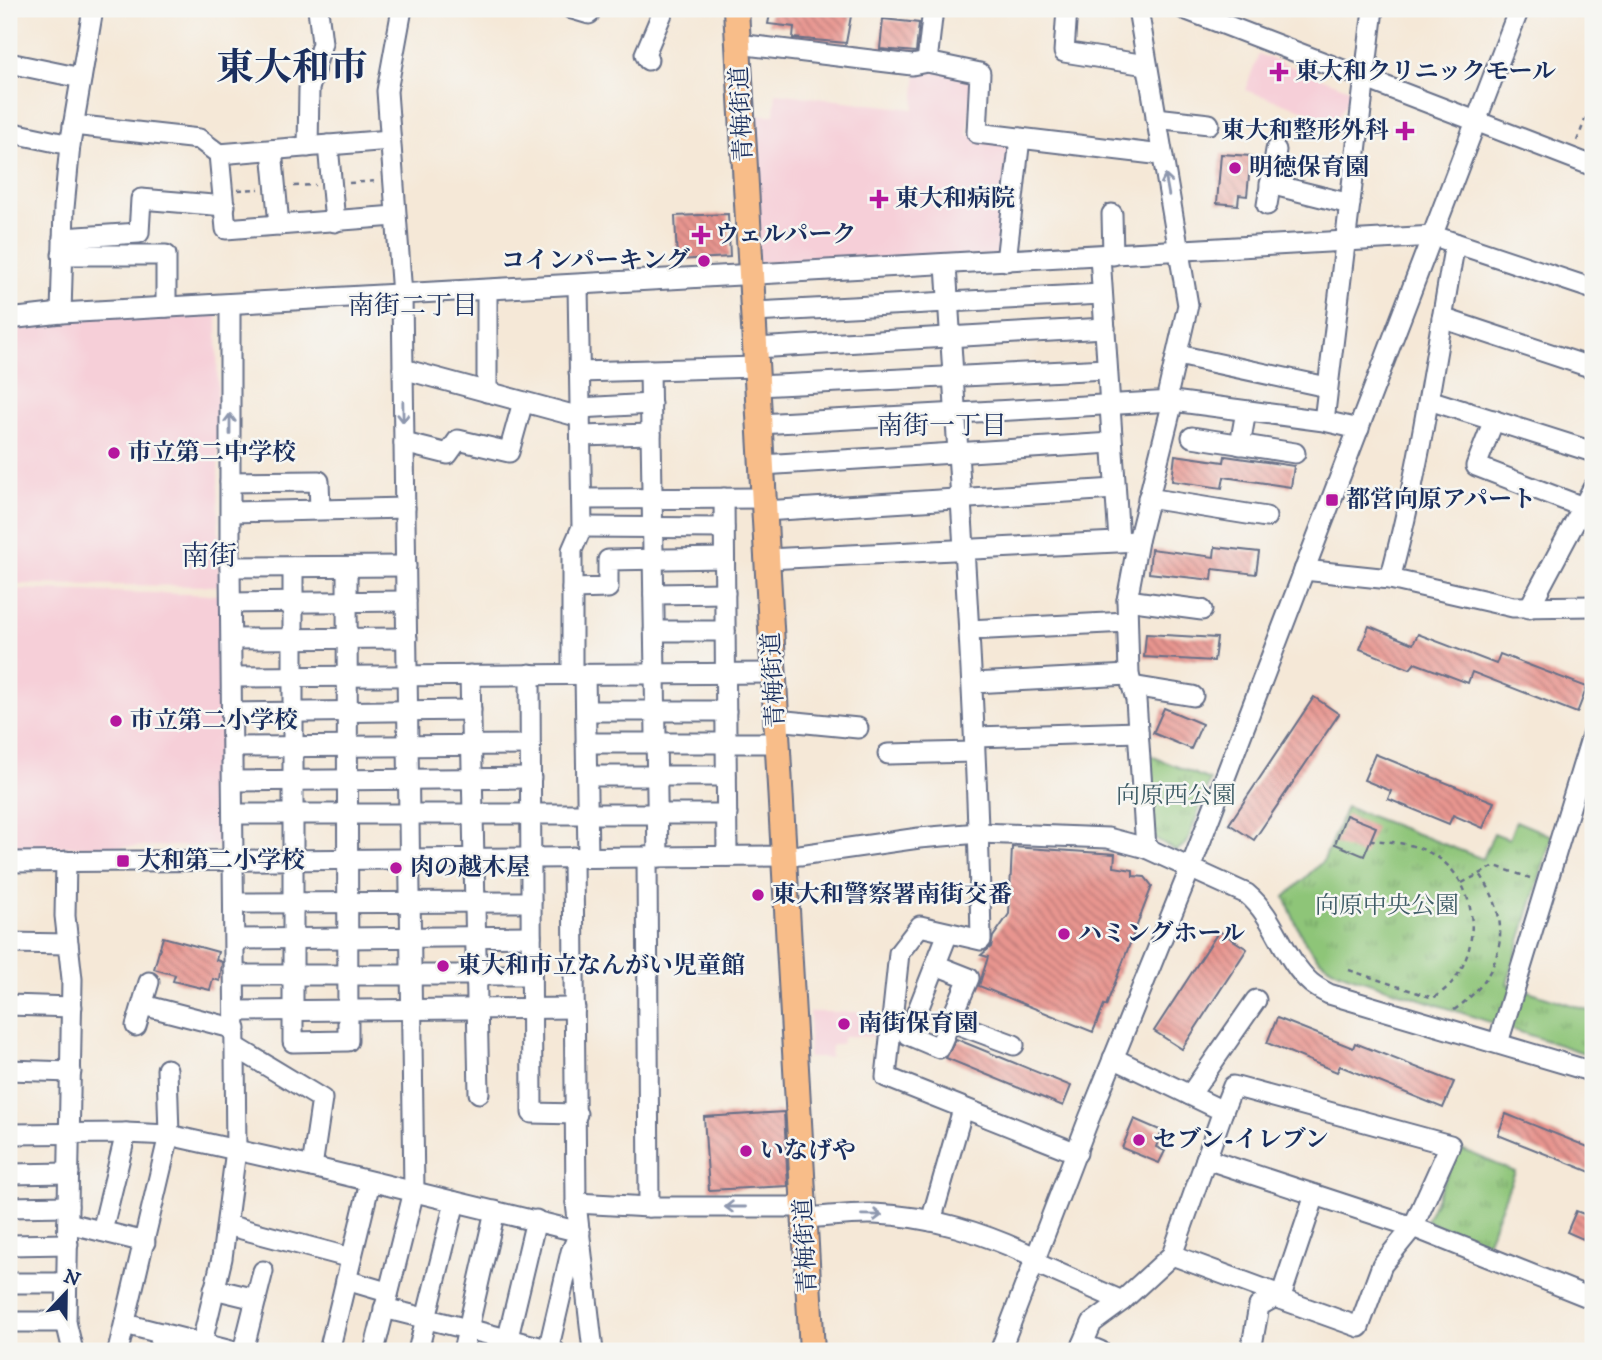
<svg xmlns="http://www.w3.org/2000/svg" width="1602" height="1360" font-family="'IM FELL DW Pica','Noto Serif JP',serif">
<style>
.built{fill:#f6cfd8}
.park{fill:url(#park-tufts);stroke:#547a6b;stroke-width:2}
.building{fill:url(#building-back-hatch)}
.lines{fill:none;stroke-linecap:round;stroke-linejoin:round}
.minor-casing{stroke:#677088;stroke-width:23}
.major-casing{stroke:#677088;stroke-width:28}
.path{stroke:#677088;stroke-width:2.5;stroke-dasharray:5 5;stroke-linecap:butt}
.minor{stroke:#fff;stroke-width:19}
.major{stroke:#f8bd89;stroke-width:24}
.oneway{stroke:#8d97ae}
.poi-dot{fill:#b5179e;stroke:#f6f6f2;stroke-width:2.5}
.labels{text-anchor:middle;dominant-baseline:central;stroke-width:5;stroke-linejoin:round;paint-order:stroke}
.poi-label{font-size:24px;font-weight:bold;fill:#1b2f5e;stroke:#f6f6f2;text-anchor:start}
.street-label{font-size:24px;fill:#1b2f5e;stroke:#f6f6f2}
.park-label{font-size:24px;fill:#3e5c66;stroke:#f6f6f2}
.neighbourhood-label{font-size:26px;fill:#1b2f5e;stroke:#f6f6f2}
.quarter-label{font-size:28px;fill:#1b2f5e;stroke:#f6f6f2}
.town-label{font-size:38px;font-weight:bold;fill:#1b2f5e;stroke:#f6f6f2}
</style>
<defs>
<pattern id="park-tufts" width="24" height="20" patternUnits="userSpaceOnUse" patternTransform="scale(1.75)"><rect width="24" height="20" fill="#8ec578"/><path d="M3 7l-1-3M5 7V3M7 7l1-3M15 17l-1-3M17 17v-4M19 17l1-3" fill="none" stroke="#73a066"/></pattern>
<pattern id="building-back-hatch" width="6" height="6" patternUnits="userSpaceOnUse" patternTransform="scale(1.75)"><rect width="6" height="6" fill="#e8958f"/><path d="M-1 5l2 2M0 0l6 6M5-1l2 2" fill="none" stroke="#bb7a78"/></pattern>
</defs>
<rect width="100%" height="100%" fill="#f6f6f2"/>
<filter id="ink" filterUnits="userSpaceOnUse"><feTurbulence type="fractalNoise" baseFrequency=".0143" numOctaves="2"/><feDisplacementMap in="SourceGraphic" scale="14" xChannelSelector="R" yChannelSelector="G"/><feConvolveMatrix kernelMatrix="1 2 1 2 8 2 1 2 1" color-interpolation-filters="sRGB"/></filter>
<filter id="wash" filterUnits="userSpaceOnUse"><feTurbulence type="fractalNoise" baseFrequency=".00686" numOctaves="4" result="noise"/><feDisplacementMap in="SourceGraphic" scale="28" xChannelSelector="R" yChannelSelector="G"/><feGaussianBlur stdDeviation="1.57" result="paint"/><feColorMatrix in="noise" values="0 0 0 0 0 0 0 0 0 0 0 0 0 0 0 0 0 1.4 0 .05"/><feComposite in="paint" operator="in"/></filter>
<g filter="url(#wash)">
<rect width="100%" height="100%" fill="#f5e8d7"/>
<!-- built -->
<g class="built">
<path d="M1259 54 1354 91 1335 121 1245 90Z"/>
<path d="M917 69 972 75 968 135 1011 141 998 256 756 263 750 115H774L776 93 914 109Z"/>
<path d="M217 308 219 586 9 584V323Z"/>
<path d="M9 589 220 595 227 846 9 847Z"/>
<path d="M810 1012H878V1037L844 1036 842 1043 831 1046 830 1058H808Z"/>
</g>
<!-- park -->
<g class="park">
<path d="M1146 754 1210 780 1187 843 1176 851 1153 837Z"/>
<path d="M1346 807 1483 859 1494 833 1509 839 1516 821 1552 836 1507 984 1593 1012V1056L1347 975C1308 961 1300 934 1285 897L1324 860Z"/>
<path d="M1459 1148 1515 1172 1486 1245 1426 1221Z"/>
</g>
<g id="blocks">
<!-- building -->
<g class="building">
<path d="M771 9H808L851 16 846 43 793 38 794 27 768 24Z"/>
<path d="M883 19 919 23 916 52 880 49Z"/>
<path d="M1221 154 1251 156 1247 196 1239 195 1238 205 1217 203Z"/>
<path d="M728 214 730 257 677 260 675 216Z"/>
<path d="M1175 455 1224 462 1225 456 1294 466 1291 487 1224 477 1222 488 1172 481Z"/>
<path d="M1215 547 1259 552 1256 574 1213 569 1212 580 1149 573 1151 549 1214 557Z"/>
<path d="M1369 626 1413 644 1418 634 1496 664 1500 654 1587 687 1577 713 1472 672 1468 683 1415 663 1410 669 1360 649Z"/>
<path d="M1146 634 1217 638 1214 661 1144 657Z"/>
<path d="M1314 697 1339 714 1254 840 1229 824Z"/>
<path d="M1164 708 1202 724 1191 749 1153 733Z"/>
<path d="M1375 754 1494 802 1483 828 1453 815 1449 824 1388 799 1391 791 1364 780Z"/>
<path d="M1346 815 1376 827 1364 856 1335 844Z"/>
<path d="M1012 847 1115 854 1114 867 1133 870V876L1145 877 1152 886 1106 1006 1104 1005 1093 1032 979 986 988 957 981 955 991 947 993 937 1009 914Z"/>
<path d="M1219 931 1247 949 1182 1049 1154 1031Z"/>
<path d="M163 937 218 952 216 960 222 962 220 981 213 979 210 990 173 981 175 975 154 969Z"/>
<path d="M1277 1018 1353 1048 1355 1043 1454 1082 1443 1108 1340 1066 1337 1072 1267 1043Z"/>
<path d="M956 1039 1071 1086 1063 1106 946 1058Z"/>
<path d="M784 1112 788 1186 709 1190 704 1117Z"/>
<path d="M1506 1114 1593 1149V1173L1498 1135Z"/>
<path d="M1134 1119 1162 1131 1156 1147 1165 1151 1159 1163 1122 1148Z"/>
<path d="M1576 1211 1592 1217 1583 1239 1567 1232Z"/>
</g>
</g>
</g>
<g filter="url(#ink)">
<use href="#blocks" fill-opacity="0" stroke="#677088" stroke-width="2"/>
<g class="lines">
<!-- minor casing -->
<g class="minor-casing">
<g id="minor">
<path d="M572 9 589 14 590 9"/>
<path d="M1067 9 1064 52 1146 65"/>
<path d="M1138 9 1188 305 1168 392 1173 401 1138 541 1127 600 1129 675 1136 700 1146 848"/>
<path d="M1184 9 1593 166"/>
<path d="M738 44 912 65 927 62 980 73 977 133 1162 155"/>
<path d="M648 60 645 54 664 9"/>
<path d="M927 62 933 9"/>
<path d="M9 63 81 78"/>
<path d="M1156 118 1209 124"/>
<path d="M73 125 199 139 219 154 226 229 395 216"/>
<path d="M9 132 70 145"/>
<path d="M328 145 335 222"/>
<path d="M308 147 309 89 322 43 318 9"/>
<path d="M272 150 279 225"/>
<path d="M219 154 390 140"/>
<path d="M1270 184 1350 204"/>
<path d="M1267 205 1276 150"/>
<path d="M1112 214 1113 255"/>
<path d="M63 238 139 233 141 199 225 206"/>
<path d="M62 255H166V307"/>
<path d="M1100 256 1119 541"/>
<path d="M1006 261 1020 138"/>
<path d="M946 265C960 490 977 714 981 940L920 926 899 953 886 1077 1077 1153"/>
<path d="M487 290V392"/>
<path d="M753 312 1102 294"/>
<path d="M61 313 64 208 70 145 93 9"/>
<path d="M1442 318 1593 368"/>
<path d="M9 319 61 313 1434 236 1593 289"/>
<path d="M755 348 1105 328"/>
<path d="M1178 355 1327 387"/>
<path d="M403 369 580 417"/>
<path d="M650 370 658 857"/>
<path d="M579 372 756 367"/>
<path d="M757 386 1107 369"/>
<path d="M1429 400 1593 452"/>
<path d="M580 408 651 404"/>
<path d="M1494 420 1476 466 1583 507"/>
<path d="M1324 421 1373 9"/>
<path d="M759 424 1173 401 1324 421 1359 429"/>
<path d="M581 436 651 434"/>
<path d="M1192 437 1295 453"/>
<path d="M404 443 448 454 458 440 509 452 523 402"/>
<path d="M1240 445 1246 411"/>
<path d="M762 465 1112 443"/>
<path d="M230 482 319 481 320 509"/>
<path d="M724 498 727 856"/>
<path d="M1148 498 1266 517"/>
<path d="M582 499 763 498"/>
<path d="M764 511 1115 489"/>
<path d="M231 512 405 508"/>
<path d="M582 527 724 528"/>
<path d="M767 559 1138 541"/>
<path d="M230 567 406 566"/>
<path d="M293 567V1042L348 1041 347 567"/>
<path d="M1304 570 1390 579 1513 607 1593 606"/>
<path d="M1390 579C1420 469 1435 356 1455 243"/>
<path d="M572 589 608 588V560L724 558"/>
<path d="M654 594 725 593"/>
<path d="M1127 600 1202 610"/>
<path d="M231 603 406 601"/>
<path d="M1529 608 1593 488"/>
<path d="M969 630 1127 622"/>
<path d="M654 631H725"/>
<path d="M232 639 407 638"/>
<path d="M530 674 532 1113 577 1114"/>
<path d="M572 674V550L582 527 578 285"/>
<path d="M585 674 588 857"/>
<path d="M470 675 479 1093"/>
<path d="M232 677 774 673"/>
<path d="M973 683 1129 675"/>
<path d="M1132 686 1193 696"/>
<path d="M586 711H726"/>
<path d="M232 713 471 710"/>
<path d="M776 720 858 728"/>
<path d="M975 737 1138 732"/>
<path d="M586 743H777"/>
<path d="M233 747 530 745"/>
<path d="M888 754 974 752"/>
<path d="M587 776H726"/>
<path d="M233 781 531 778"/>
<path d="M233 814H727"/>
<path d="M573 857 576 1203 593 1351"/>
<path d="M647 857 649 1207"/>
<path d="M66 861 65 916 72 979 66 1322 73 1351"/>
<path d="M9 862 784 856 800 855 919 838 979 833 1108 838 1146 848 1247 894C1276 918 1283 958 1311 983 1316 987 1323 991 1329 994L1593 1072"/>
<path d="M234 903 531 902"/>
<path d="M235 939 531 936"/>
<path d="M9 943 68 944"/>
<path d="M936 965 969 978 939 1048 908 1035 948 933"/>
<path d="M235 975H531"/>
<path d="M9 1005 72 1007"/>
<path d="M143 1005 236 1029"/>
<path d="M236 1011 575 1008"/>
<path d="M952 1022 1014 1045"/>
<path d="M136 1026 149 982"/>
<path d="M1498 1043 1593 732"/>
<path d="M236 1047 322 1099 312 1167"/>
<path d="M9 1070 71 1072"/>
<path d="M1190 1095 1256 1000"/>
<path d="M9 1134 126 1133 169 1135 312 1167 580 1232 571 1252 548 1351"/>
<path d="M1206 1159 1413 1227 1593 1299"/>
<path d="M9 1174 69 1173"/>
<path d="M576 1203 649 1207H804"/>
<path d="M9 1207 68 1206"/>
<path d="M804 1218C827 1217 851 1213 874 1214 932 1216 984 1233 1035 1257"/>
<path d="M931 1221 963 1109"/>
<path d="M68 1223 145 1242"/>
<path d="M227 1225 351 1258"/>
<path d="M102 1231 126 1133"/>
<path d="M9 1245 68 1244"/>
<path d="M1172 1255 1272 1292 1275 1297 1359 1327 1382 1265 1413 1227 1450 1145 1233 1086 1223 1111"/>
<path d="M1033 1262 1122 1301"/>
<path d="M346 1280 387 1292"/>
<path d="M9 1283H67"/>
<path d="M214 1289 256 1299"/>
<path d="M1280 1299 1315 1195"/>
<path d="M384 1308 555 1351"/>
<path d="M9 1322H66"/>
<path d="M125 1324 231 1351"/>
<path d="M1083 1344 1100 1351"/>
<path d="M505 1350 536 1220"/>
<path d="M118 1351 169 1135 167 1069"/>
<path d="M158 1351 163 1333"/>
<path d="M200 1351 222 1258 236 1150 230 567V304"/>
<path d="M243 1351 263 1271"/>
<path d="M329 1351 370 1182"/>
<path d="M374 1351 414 1191 402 295 387 91 402 9"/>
<path d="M418 1351 455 1202"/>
<path d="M463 1351 495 1211"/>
<path d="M1000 1351 1088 1121 1190 869 1519 9"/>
<path d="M1080 1351 1092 1323 1122 1301 1172 1255 1223 1111 1113 1058"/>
<path d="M1251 1351 1259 1306 1275 1297"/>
</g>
</g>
<!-- major casing -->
<g class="major-casing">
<path id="major" d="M736 9 812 1351"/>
</g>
<!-- path -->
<g class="path">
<path d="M1577 141 1593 99"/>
<path d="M349 183 378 181"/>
<path d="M294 186 315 185"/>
<path d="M238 190 259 189"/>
<path d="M1462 883 1495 866 1530 878"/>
<path d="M1349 970 1433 998C1484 969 1485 885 1434 855 1414 843 1393 842 1371 840"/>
<path d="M1454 1010C1503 976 1515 924 1480 874"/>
</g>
<!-- minor -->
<use href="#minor" class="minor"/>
<!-- major -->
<use href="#major" class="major"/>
</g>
<!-- one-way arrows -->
<defs><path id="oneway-shaft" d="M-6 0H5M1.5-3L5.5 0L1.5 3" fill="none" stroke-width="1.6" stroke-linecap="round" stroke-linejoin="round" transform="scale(1.75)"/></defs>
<g class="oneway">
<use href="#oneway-shaft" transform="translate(1167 185) rotate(-100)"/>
<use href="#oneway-shaft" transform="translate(403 412) rotate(89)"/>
<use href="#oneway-shaft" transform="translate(230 424) rotate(-90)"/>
<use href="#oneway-shaft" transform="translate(735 1207) rotate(180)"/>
<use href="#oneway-shaft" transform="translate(872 1215) rotate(1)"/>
</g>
</g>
<!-- markers -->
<g class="poi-dot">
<path d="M1275.5 61.5h7v7h7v7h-7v7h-7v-7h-7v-7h7z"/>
<path d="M1401.5 120.5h7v7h7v7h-7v7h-7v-7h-7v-7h7z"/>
<circle cx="1235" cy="168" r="7"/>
<path d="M875.5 188.5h7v7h7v7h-7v7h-7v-7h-7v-7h7z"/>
<path d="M697.5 224.5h7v7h7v7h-7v7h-7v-7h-7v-7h7z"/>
<circle cx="704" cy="261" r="7"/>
<circle cx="114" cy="453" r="7"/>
<rect x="1325" y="493" width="14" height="14" rx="3.5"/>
<circle cx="116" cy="721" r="7"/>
<rect x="116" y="854" width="14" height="14" rx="3.5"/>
<circle cx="396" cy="868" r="7"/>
<circle cx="758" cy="895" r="7"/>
<circle cx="1064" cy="934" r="7"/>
<circle cx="443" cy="966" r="7"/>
<circle cx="844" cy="1024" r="7"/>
<circle cx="1139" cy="1140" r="7"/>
<circle cx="746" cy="1151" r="7"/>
</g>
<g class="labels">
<!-- poi labels -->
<g class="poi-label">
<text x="1295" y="72">東大和クリニックモール</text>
<text x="1389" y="131" text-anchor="end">東大和整形外科</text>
<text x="1249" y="168">明徳保育園</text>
<text x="895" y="199">東大和病院</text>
<text x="715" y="235">ウェルパーク</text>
<text x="690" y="261" text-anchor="end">コインパーキング</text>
<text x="128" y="453">市立第二中学校</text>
<text x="1346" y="500">都営向原アパート</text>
<text x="130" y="721">市立第二小学校</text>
<text x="137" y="861">大和第二小学校</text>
<text x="410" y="868">肉の越木屋</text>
<text x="772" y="895">東大和警察署南街交番</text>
<text x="1078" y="934">ハミングホール</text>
<text x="457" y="966">東大和市立なんがい児童館</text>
<text x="858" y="1024">南街保育園</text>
<text x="1153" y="1140">セブン-イレブン</text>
<text x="760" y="1151">いなげや</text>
</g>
<!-- street labels -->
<g class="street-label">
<text transform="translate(742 114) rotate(-93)">青梅街道</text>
<text transform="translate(774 680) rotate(-93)">青梅街道</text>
<text transform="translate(806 1246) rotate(-93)">青梅街道</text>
</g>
<!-- park labels -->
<g class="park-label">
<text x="1176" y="796">向原西公園</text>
<text x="1387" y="906">向原中央公園</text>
</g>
<!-- neighbourhood labels -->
<g class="neighbourhood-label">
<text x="413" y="306">南街二丁目</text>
<text x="942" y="426">南街一丁目</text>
</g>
<!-- quarter labels -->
<g class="quarter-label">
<text x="209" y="556">南街</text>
</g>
<!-- town labels -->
<g class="town-label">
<text x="292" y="69">東大和市</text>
</g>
</g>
<!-- margin -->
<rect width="1602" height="1360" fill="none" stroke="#f6f6f2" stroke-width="35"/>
<!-- north arrow -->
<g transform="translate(66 1293) rotate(22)" stroke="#f6f6f2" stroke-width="5" paint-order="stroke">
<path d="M0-5L12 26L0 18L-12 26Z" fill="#1b2f5e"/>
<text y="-10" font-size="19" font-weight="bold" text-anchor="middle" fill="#1b2f5e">N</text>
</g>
</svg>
